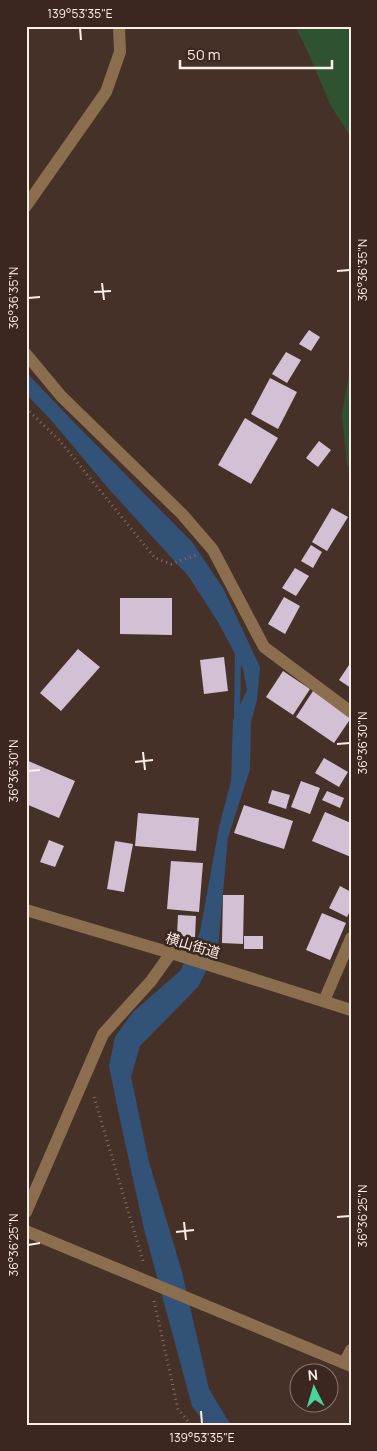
<svg xmlns="http://www.w3.org/2000/svg" width="377" height="1451" font-family="Manrope,'Noto Sans JP',sans-serif">
<style>
.green{fill:#2f5330}
.water{fill:#335278}
.lines{fill:none;stroke-linecap:round;stroke-linejoin:round}
.stream{stroke:#335278;stroke-width:6}
.building{fill:#d3c0d4}
.path{stroke:#816e67;stroke-width:3;stroke-dasharray:1 4;stroke-linecap:butt}
.minor{stroke:#8b6e4d;stroke-width:12}
.ticks{fill:none;stroke:#fceee9;stroke-width:2}
.labels{text-anchor:middle;dominant-baseline:central;stroke-width:5;stroke-linejoin:round;paint-order:stroke}
.street-label{font-size:14px;fill:#fceee9;stroke:#3b271f}
.neatline{fill:none;stroke:#fceee9;stroke-width:2}
.ticks-label{font-size:12px;text-anchor:middle;fill:#fceee9}
</style>
<rect width="100%" height="100%" fill="#463129"/>
<!-- green -->
<g class="green">
<path d="M295 26H351V137L331 106 306 48Z"/>
<path d="M351 364V467L347 466 342 414Z"/>
</g>
<!-- water -->
<path class="water" d="M26 372 64 412 192 542 223 588 260 667 257 700 251 722 250 769 228 838 218 947 198 987 140 1046 131 1077 149 1162 182 1272 209 1389 227 1419 232 1425H206L192 1406 144 1229 117 1106 109 1066 115 1037 133 1012 180 971 200 932 219 827 231 781 233 720 247 690 243 669 218 622 189 577 108 488 51 420 26 394Z"/>
<g class="lines">
<!-- stream -->
<path class="stream" d="M237 717 238 652"/>
</g>
<!-- building -->
<g class="building">
<path d="M309 330 320 337 311 351 299 344Z"/>
<path d="M286 352 301 360 287 383 272 374Z"/>
<path d="M270 378 297 392 278 429 251 414Z"/>
<path d="M245 418 278 438 251 484 218 465Z"/>
<path d="M319 441 331 450 318 467 306 458Z"/>
<path d="M332 508 348 517 327 551 312 542Z"/>
<path d="M311 545 322 552 313 568 301 561Z"/>
<path d="M295 568 309 576 296 596 282 588Z"/>
<path d="M284 597 300 606 285 634 268 624Z"/>
<path d="M120 598H172V635L120 634Z"/>
<path d="M78 649 100 667 61 711 40 693Z"/>
<path d="M224 657 228 691 204 694 200 660Z"/>
<path d="M351 662V688L339 680Z"/>
<path d="M283 671 310 689 293 715 266 697Z"/>
<path d="M313 691 351 718 334 743 296 717Z"/>
<path d="M324 758 348 772 339 787 315 773Z"/>
<path d="M26 760 75 781 59 818 26 804Z"/>
<path d="M301 781 320 788 310 814 291 807Z"/>
<path d="M272 790 290 795 286 809 268 803Z"/>
<path d="M327 791 344 798 340 808 322 800Z"/>
<path d="M244 805 293 821 284 849 234 833Z"/>
<path d="M325 812 351 823V857L312 841Z"/>
<path d="M138 813 199 818 196 851 135 846Z"/>
<path d="M49 840 64 846 55 867 40 862Z"/>
<path d="M115 841 133 844 124 892 107 889Z"/>
<path d="M171 861 203 863 199 912 167 909Z"/>
<path d="M340 886 351 892V909L347 917 329 908Z"/>
<path d="M223 895H244L243 944 222 943Z"/>
<path d="M322 913 346 923 330 960 306 950Z"/>
<path d="M178 915 196 916 195 937 177 936Z"/>
<rect x="244" y="936" width="19" height="13"/>
</g>
<g class="lines">
<!-- path -->
<g class="path">
<path d="M26 408 59 440 155 558 171 564 196 555"/>
<path d="M94 1097 144 1264"/>
<path d="M154 1301 178 1409 191 1425"/>
</g>
<!-- minor -->
<g class="minor">
<path d="M26 206 106 92 120 52 119 26"/>
<path d="M26 354 61 396 182 514 213 550 264 647 351 712"/>
<path d="M26 910 171 953 351 1010"/>
<path d="M324 1001 351 938"/>
<path d="M26 1212 103 1034 151 981 171 953"/>
<path d="M26 1231 351 1366"/>
<path d="M344 1363 351 1350"/>
</g>
</g>
<!-- ticks -->
<path class="ticks" d="M80 28 81 40M337 271 350 270M102 283 104 300M94 292 111 291M28 298 40 297M337 744 350 743M143 752 145 770M135 762 153 760M28 771 40 770M337 1217 350 1216M184 1222 186 1240M176 1232 194 1230M28 1245 40 1243M201 1411 202 1424"/>
<g class="labels">
<!-- street labels -->
<g class="street-label">
<text transform="translate(193 945) rotate(17)">横山街道</text>
</g>
</g>
<!-- border -->
<rect width="377" height="1451" fill="none" stroke="#3b271f" stroke-width="55"/>
<!-- north arrow -->
<g transform="translate(314 1388) rotate(355)"><circle r="24" fill="#3b271f" stroke="#887770"/>
<path d="M0-4L9 19L0 12L-9 19Z" fill="#4ad49c"/>
<text y="-8" font-size="14" font-weight="bold" text-anchor="middle" fill="#fceee9">N</text>
</g>
<!-- scale -->
<path d="M180 60v8h152v-8" fill="none" stroke="#fceee9" stroke-width="2.5"/>
<text x="187" y="60" font-size="15" fill="#fceee9" stroke="#3b271f" stroke-width="4" paint-order="stroke">50 m</text>
<rect x="28" y="28" width="322" height="1396" class="neatline"/>
<g class="ticks-label">
<text x="80" y="18">139°53'35"E</text>
<text transform="translate(363 270) rotate(-90)" y="4">36°36'35"N</text>
<text transform="translate(14 298) rotate(-90)" y="4">36°36'35"N</text>
<text transform="translate(363 743) rotate(-90)" y="4">36°36'30"N</text>
<text transform="translate(14 771) rotate(-90)" y="4">36°36'30"N</text>
<text transform="translate(363 1216) rotate(-90)" y="4">36°36'25"N</text>
<text transform="translate(14 1245) rotate(-90)" y="4">36°36'25"N</text>
<text x="202" y="1442">139°53'35"E</text>
</g>
</svg>
